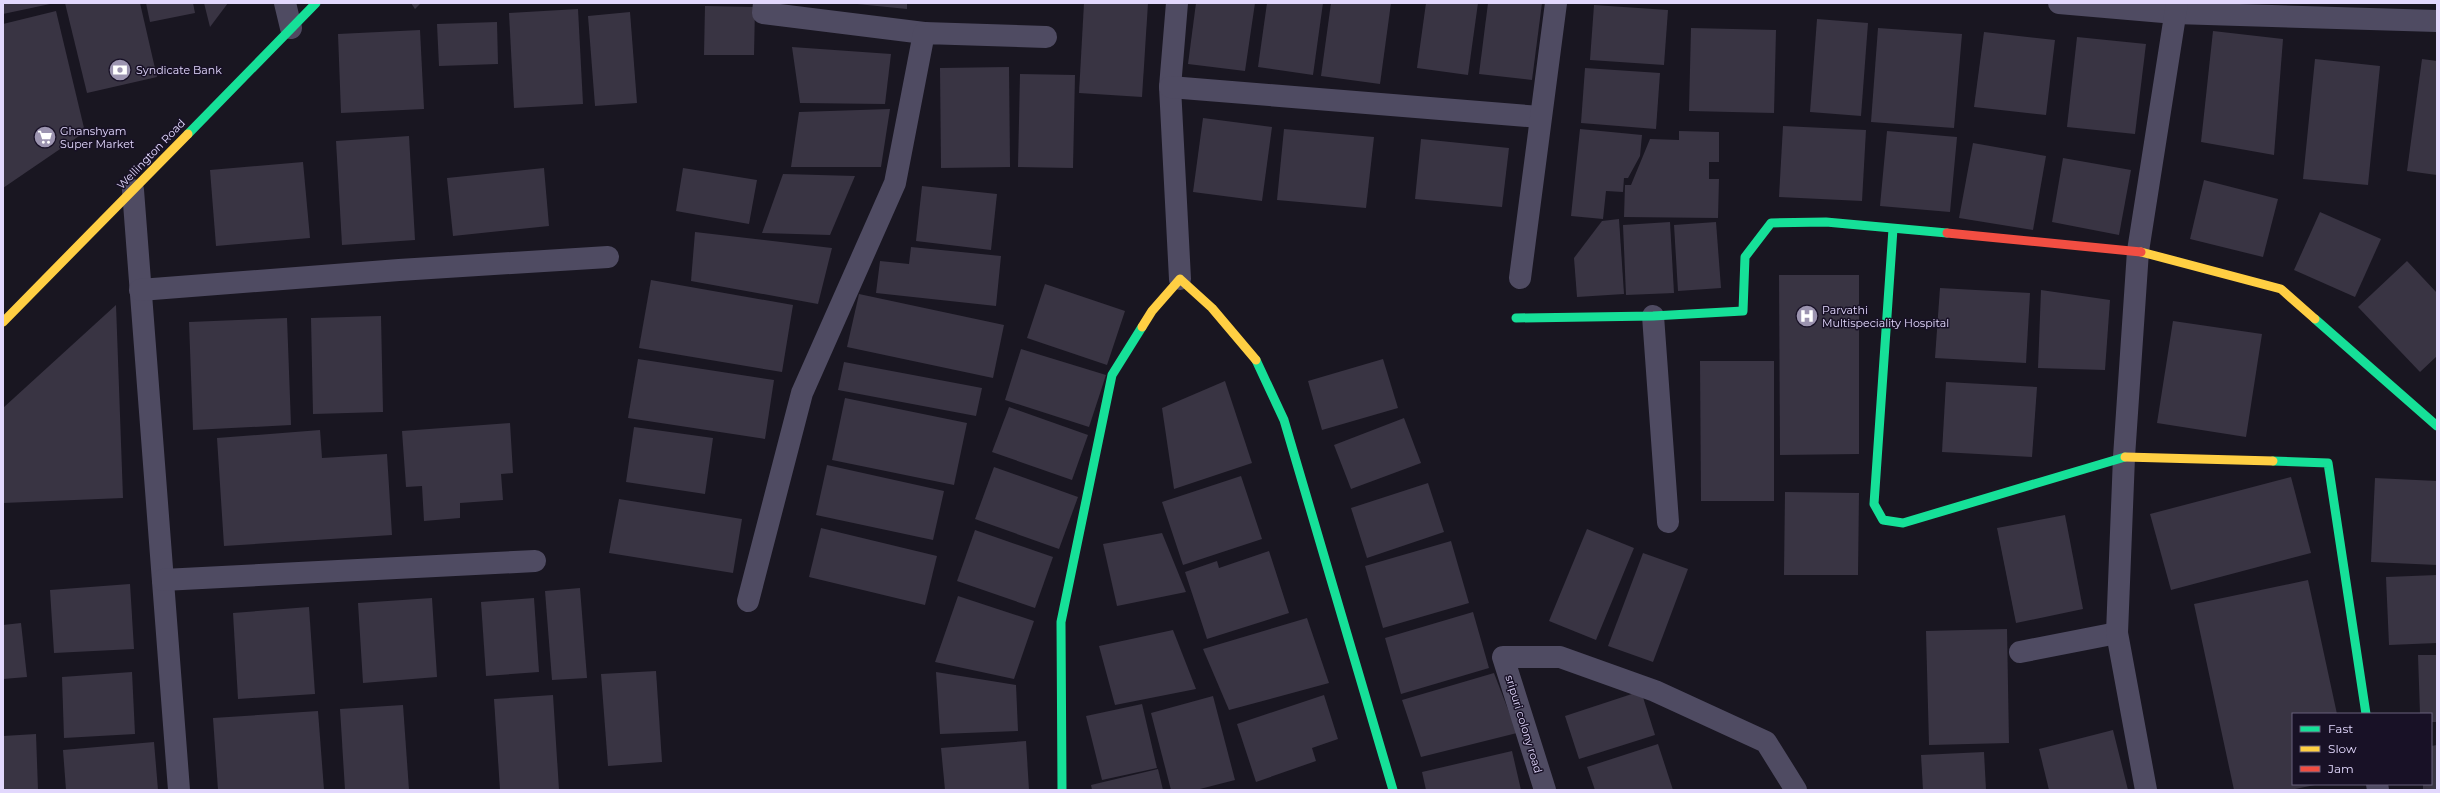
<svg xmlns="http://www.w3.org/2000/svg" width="2440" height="793" font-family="Montserrat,sans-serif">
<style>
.building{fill:#393443}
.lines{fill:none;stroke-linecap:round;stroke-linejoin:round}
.street{stroke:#4f4b62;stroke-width:22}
.fast{stroke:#16e098;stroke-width:9}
.slow{stroke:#ffcf43;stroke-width:9}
.jam{stroke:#f24e42;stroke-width:9}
.labels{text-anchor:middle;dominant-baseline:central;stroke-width:3;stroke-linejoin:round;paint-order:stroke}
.poi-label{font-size:11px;fill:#e2d8fd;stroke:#181126;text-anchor:start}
.street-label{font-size:11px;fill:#e2d8fd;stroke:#181126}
</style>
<rect width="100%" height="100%" fill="#191621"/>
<!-- building -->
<g class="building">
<path d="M3 3H50V4L3 14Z"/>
<path d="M65 3H140L157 77 87 93Z"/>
<path d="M146 3H193L195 13 150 22Z"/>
<path d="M204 3H228L210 27Z"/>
<path d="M411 3H421L415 9Z"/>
<path d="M847 3H907V9Z"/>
<path d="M1084 3H1148L1142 97 1079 93Z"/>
<path d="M1196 3H1255L1245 71 1188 64Z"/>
<path d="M1267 3H1323L1313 75 1258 67Z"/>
<path d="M1331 3H1391L1380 84 1321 76Z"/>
<path d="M1426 3H1478L1468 75 1417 68Z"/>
<path d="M1488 3H1542L1532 80 1479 74Z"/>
<path d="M1594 5 1668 10 1664 65 1590 60Z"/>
<path d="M705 6 755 7 754 55H704Z"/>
<path d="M578 9 583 104 514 108 509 13Z"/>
<path d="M56 11 85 132 3 188V24Z"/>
<path d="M630 12 637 103 595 106 588 16Z"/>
<path d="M1817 19 1868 23 1861 116 1810 112Z"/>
<path d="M497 22 498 64 439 66 437 24Z"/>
<path d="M1691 28 1776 30 1774 113 1689 111Z"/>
<path d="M1878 28 1962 34 1954 128 1871 122Z"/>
<path d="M420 30 424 109 341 113 338 34Z"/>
<path d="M2213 31 2283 39 2274 155 2201 142Z"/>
<path d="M1984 32 2055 40 2046 115 1974 107Z"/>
<path d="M2077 37 2146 44 2135 134 2067 127Z"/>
<path d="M792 47 891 54 885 104 800 103Z"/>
<path d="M2315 59 2380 66 2368 185 2303 179Z"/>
<path d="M2422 59 2437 61V175L2407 171Z"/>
<path d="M1009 67 1010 167 941 168 940 68Z"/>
<path d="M1585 68 1660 73 1656 129 1581 123Z"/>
<path d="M1020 74 1075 75 1073 168 1018 167Z"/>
<path d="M890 109 881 167H791L799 112Z"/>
<path d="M1203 118 1272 127 1262 201 1193 192Z"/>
<path d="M1783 126 1866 130 1862 201 1779 197Z"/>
<path d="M1284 129 1374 137 1366 208 1277 200Z"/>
<path d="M1580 129 1642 135 1640 156 1628 178H1624L1623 192 1606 191 1603 219 1571 216Z"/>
<path d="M1679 131 1719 132V162H1709V179H1719L1718 218 1624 217 1625 185H1631L1650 139 1679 140Z"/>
<path d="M1887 131 1957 137 1950 212 1880 206Z"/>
<path d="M409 136 415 240 342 245 336 141Z"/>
<path d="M1421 139 1509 148 1502 207 1415 199Z"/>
<path d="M1973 143 2046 156 2033 230 1959 218Z"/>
<path d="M2063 158 2131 170 2119 235 2052 222Z"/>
<path d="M303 162 310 238 216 246 210 170Z"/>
<path d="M544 168 549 226 453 236 447 178Z"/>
<path d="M683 168 757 180 749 224 676 211Z"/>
<path d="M783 174 855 176 830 235 762 233Z"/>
<path d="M2204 180 2278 199 2263 257 2190 239Z"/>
<path d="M922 186 997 194 991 250 916 241Z"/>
<path d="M2320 212 2381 239 2355 297 2294 270Z"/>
<path d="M1619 219 1624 294 1577 297 1574 258 1602 221Z"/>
<path d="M1670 222 1674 293 1626 295 1623 225Z"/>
<path d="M1716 222 1721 288 1678 291 1674 225Z"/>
<path d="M695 232 832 248 818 304 691 281Z"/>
<path d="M911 247 1001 256 996 306 876 293 880 261 909 264Z"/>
<path d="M2407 261 2437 293V356L2420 372 2358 307Z"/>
<path d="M1779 275H1859V454L1780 455Z"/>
<path d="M651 280 793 305 782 372 639 348Z"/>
<path d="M1045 284 1125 311 1107 365 1027 338Z"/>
<path d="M1940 288 2030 293 2026 363 1935 358Z"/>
<path d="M2041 290 2110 300 2105 370 2038 368Z"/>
<path d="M859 294 1004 325 993 378 847 347Z"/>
<path d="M116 305 123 498 3 503V408Z"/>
<path d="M381 316 383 412 313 414 311 318Z"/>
<path d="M287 318 291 425 193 430 189 322Z"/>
<path d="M2173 321 2262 334 2246 437 2157 423Z"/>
<path d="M1021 349 1106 375 1089 427 1005 400Z"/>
<path d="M638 359 774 380 765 439 628 418Z"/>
<path d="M1383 359 1398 408 1322 430 1308 381Z"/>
<path d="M1700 361H1774V501H1701Z"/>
<path d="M844 362 982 388 976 416 838 390Z"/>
<path d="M1225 381 1252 463 1174 489 1162 408Z"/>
<path d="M1946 382 2037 387 2032 457 1942 452Z"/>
<path d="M845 398 967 423 954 485 832 460Z"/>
<path d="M1009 407 1088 435 1072 480 992 452Z"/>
<path d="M1404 418 1421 463 1351 489 1334 445Z"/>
<path d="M510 423 513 473 501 474 503 500 460 503V518L424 521 422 486 406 487 402 431Z"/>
<path d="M634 427 713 438 705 494 626 482Z"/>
<path d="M320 430 322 458 387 454 392 535 224 546 217 438Z"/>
<path d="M827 465 944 491 933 540 816 515Z"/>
<path d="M994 467 1078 497 1059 549 975 519Z"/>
<path d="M1241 476 1262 539 1183 565 1162 502Z"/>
<path d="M2291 477 2311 553 2171 590 2150 514Z"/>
<path d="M2375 478 2437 481V565L2371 562Z"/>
<path d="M1428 483 1444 532 1367 558 1351 508Z"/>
<path d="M1785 492 1859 493 1858 575H1784Z"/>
<path d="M619 499 742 519 733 573 609 553Z"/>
<path d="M2065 515 2083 609 2016 623 1997 528Z"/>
<path d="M821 528 937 556 925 605 809 577Z"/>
<path d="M1587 529 1634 548 1596 640 1549 621Z"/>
<path d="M975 530 1053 557 1035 608 957 581Z"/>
<path d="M1162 533 1186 592 1117 606 1103 544Z"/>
<path d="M1451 541 1469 603 1383 628 1365 566Z"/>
<path d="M1269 551 1289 613 1207 639 1185 572 1217 561 1219 568Z"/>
<path d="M1643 553 1688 569 1653 662 1608 646Z"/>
<path d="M2437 575V643L2389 645 2386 577Z"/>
<path d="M2308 580 2337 714H2293V784L2315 785 2290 790H2234L2194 604Z"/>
<path d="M130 584 134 649 54 653 50 590Z"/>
<path d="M580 588 587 678 552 680 545 591Z"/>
<path d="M958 596 1034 621 1014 679 935 662Z"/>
<path d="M432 598 437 677 363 683 358 603Z"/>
<path d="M534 598 539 672 486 676 481 602Z"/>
<path d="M309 607 315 694 238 699 233 613Z"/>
<path d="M1473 612 1489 668 1401 694 1385 638Z"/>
<path d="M1307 618 1329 683 1229 710 1203 649Z"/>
<path d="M21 623 27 677 3 679V625Z"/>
<path d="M2007 629 2009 743 1929 745 1926 631Z"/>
<path d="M1173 630 1196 689 1115 705 1099 646Z"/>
<path d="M2418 655H2437V722H2431V714H2420Z"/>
<path d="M656 671 662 762 608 766 601 674Z"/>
<path d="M132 672 135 734 64 738 62 677Z"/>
<path d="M936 672 1016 685 1018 731 940 734Z"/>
<path d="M1494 673 1517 733 1421 757 1402 700Z"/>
<path d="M1641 691 1655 735 1579 759 1565 716Z"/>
<path d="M553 695 559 790H500L494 699Z"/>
<path d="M1324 695 1338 739 1312 748 1316 761 1256 782 1237 724Z"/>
<path d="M1213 696 1235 780 1196 790H1171L1151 713Z"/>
<path d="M1142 704 1157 768 1102 780 1086 716Z"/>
<path d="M403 705 409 790H345L340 709Z"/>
<path d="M318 711 324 790H218L213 718Z"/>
<path d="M2113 730 2128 790H2049L2039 749Z"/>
<path d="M36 734 38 790H3V736Z"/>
<path d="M1026 741 1029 790H945L941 748Z"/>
<path d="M154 742 158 790H66L63 750Z"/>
<path d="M1658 744 1673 790H1595L1587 767Z"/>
<path d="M2437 745V790H2423V784H2431V746Z"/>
<path d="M1512 751 1521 790H1426L1422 772Z"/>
<path d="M1984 752 1986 790H1923L1921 755Z"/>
<path d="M1158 769 1163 790H1092L1091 785Z"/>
</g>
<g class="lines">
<!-- street -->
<g class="street">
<path d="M285 3 291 28"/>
<path d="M764 3 763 13 924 33"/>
<path d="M1177 3 1170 87 1180 279"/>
<path d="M2059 3 2175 13 2437 21"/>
<path d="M1170 87 1540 117"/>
<path d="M133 190 179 790"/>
<path d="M1520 278 1556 3"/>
<path d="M140 290 399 270 608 257"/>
<path d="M1653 316 1668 522"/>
<path d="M163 580 535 561"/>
<path d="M748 601 802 393 895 183 924 33 1046 37"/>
<path d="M2020 652 2117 633"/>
<path d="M2377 784 2378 790"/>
<path d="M1545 790 1503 657H1560L1655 691 1766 742 1796 790"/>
<path d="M2146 790 2117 633 2124 457 2138 251 2177 3"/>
</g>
<!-- fast -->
<g class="fast">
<path d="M188 134 316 3"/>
<path d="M1893 229 1874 504 1883 520 1903 523 2125 457"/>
<path d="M1516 318 1653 316 1743 311 1745 257 1771 223 1826 222 1947 233"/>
<path d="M2315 319 2437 426"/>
<path d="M1256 360 1284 420 1393 790"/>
<path d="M2273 461 2328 463 2366 714"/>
<path d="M1062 790 1061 622 1112 375 1142 327"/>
</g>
<!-- slow -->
<g class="slow">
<path d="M2141 252 2281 289 2315 319"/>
<path d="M3 322 188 134"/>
<path d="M1142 327 1152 311 1180 279 1212 308 1256 360"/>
<path d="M2125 457 2273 461"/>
</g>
<!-- jam -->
<path class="jam" d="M1947 233 2141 252"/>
</g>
<!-- icons -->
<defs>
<g id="bank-disc" transform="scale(1.15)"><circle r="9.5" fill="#9c94b0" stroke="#181126"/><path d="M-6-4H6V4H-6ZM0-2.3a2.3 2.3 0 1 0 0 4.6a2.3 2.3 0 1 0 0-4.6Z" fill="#fff"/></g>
<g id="supermarket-disc" transform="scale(1.15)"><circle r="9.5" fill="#9c94b0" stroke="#181126"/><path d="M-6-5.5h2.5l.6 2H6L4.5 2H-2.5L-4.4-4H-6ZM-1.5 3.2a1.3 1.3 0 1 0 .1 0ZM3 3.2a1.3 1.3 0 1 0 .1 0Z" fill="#fff"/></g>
<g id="hospital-disc" transform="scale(1.15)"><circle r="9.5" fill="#9c94b0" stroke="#181126"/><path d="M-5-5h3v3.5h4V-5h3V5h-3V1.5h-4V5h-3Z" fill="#fff"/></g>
</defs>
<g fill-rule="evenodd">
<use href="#bank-disc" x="120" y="70"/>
<use href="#supermarket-disc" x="45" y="137"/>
<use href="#hospital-disc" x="1807" y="316"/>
</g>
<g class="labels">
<!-- poi labels -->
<g class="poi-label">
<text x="136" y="70">Syndicate Bank</text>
<text x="60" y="131">Ghanshyam<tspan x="60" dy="13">Super Market</tspan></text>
<text x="1822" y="310">Parvathi<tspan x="1822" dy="13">Multispeciality Hospital</tspan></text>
</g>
<!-- street labels -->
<g class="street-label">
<text transform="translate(151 154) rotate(-46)">Wellington Road</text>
<text transform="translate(1524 724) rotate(73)">sripuri colony road</text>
</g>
</g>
<!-- border -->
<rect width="2440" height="793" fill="none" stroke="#e2d8fd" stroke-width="8"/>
<!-- legend -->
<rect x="2292" y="713" width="140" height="72" fill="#181126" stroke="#69617c"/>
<rect x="2300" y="726" width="20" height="6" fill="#16e098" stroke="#69617c"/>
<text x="2328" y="733" font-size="12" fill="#e2d8fd">Fast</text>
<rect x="2300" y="746" width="20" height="6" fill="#ffcf43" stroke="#69617c"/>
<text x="2328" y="753" font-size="12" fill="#e2d8fd">Slow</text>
<rect x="2300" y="766" width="20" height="6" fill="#f24e42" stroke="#69617c"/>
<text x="2328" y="773" font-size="12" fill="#e2d8fd">Jam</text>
</svg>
